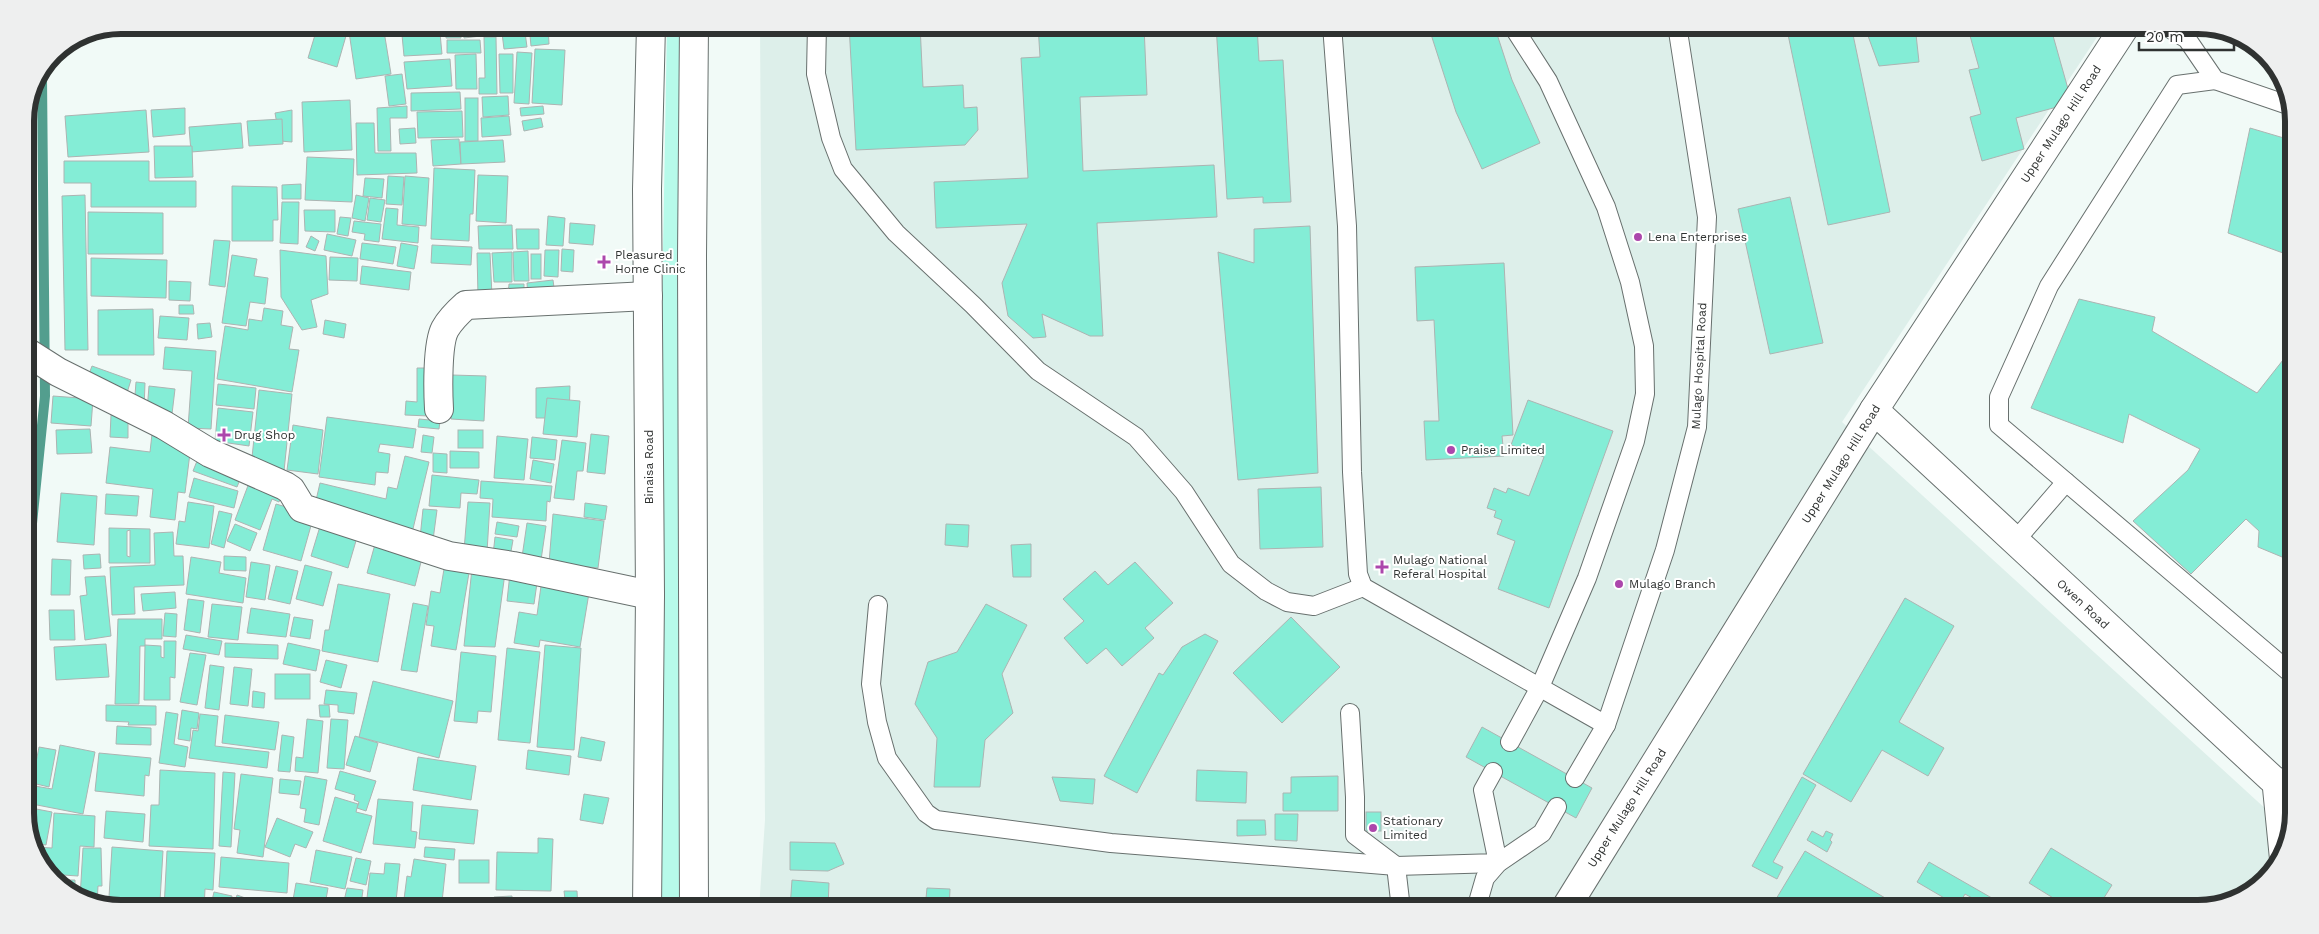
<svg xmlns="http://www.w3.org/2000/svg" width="2319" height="934" font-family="'Work Sans',sans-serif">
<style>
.built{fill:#ddefea}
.green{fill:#b7faea}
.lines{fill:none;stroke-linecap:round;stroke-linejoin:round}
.stream{stroke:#539e8e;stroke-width:10}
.building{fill:#84edd6;stroke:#acb4b2;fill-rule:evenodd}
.service-casing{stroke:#68706e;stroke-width:20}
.minor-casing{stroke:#68706e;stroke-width:30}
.primary-casing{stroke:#68706e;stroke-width:30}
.service{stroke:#fff;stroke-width:18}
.minor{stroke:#fff;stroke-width:28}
.primary{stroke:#fff;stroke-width:28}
.poi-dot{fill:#ac47ac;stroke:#fff;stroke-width:2}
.labels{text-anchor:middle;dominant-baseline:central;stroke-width:4;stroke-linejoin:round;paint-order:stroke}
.street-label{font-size:12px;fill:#2f3231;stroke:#fff}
.poi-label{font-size:12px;fill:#2f3231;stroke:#fff;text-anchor:start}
.rim{fill:none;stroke:#2f3231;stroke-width:6}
</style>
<rect width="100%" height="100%" fill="#f1faf7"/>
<!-- built -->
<path class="built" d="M760 25H2105L1842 422 2290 831 2287 850 2252 893 2199 909H759L765 820Z"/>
<!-- green -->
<path class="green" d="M667 25H683V225L679 364 682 480 681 909H662V308Z"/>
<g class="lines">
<!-- stream -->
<path class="stream" d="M25 711 28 699 26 615 30 543 45 396 42 78"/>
</g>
<!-- building -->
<g class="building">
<path d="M318 25H336L348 29 337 67 308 58Z"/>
<path d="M348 25H383L391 74 356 79Z"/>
<path d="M395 25H436V31L396 35Z"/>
<path d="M446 25H460L461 38H446Z"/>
<path d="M463 25H496L498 34 464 38Z"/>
<path d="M501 25H524L527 47 504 49Z"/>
<path d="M529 25H548L549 44 531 46Z"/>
<path d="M849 25H920L923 87 963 85 964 108 977 107 978 130 965 145 856 150Z"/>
<path d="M1038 25H1154L1144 26 1147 95 1080 97 1083 171 1214 165 1217 217 1097 223 1103 336H1090L1042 314 1046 337 1033 338 1008 316 1002 283 1027 224 936 228 934 182 1028 178 1021 58 1040 57Z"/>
<path d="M1216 25H1257L1259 61 1283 60 1291 202 1263 203V197L1227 199Z"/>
<path d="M1428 25H1494L1512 80 1540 143 1482 169 1456 112Z"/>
<path d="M1786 25H1851L1890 212 1828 225Z"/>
<path d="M1864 25H1915L1919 62 1879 66Z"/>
<path d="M1967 25H2050L2072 103 2016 118 2024 149 1982 161 1970 117 1981 114 1969 70 1979 68Z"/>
<path d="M440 33 442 54 404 56 402 35Z"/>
<path d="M484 37H496L497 94H479V78H485Z"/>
<path d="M447 40H480L481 53H447Z"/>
<path d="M535 49 565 50 562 105 532 103Z"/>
<path d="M517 52 532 53 529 104 514 103Z"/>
<path d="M476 54 477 89H456L455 55Z"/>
<path d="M499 54H513V93H500Z"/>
<path d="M450 59 452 86 407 89 404 62Z"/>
<path d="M402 74 406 104 389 106 385 76Z"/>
<path d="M460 92 461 109 411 111V93Z"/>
<path d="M508 96 509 115 483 117 482 97Z"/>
<rect x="465" y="98" width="13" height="43"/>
<path d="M350 100 352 150 304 152 302 102Z"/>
<path d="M407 106V118H390L391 151H378L377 108Z"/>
<path d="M543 106 544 114 521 116 520 108Z"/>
<path d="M29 107 32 228H25V114Z"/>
<path d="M185 108V134L153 137 151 110Z"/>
<path d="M146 110 149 152 68 157 65 116Z"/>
<path d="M292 110V142L280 141 275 113Z"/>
<path d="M462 111 463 137 418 138 417 112Z"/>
<path d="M509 116 511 135 482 137 481 118Z"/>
<path d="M541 118 543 127 524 131 522 121Z"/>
<path d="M282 119 283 144 249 146 247 121Z"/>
<path d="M241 123 243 148 191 152 189 127Z"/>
<path d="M356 123H374L375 153H416L417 173 357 175Z"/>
<path d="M415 128 416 143 400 144 399 129Z"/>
<path d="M2250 128 2294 141V257L2228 233Z"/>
<path d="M459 139 461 164 433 166 431 140Z"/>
<path d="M503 140 505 162 461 164 460 142Z"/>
<path d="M154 146H192L193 177 155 178Z"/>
<path d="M307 157 354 159 352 202 305 200Z"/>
<path d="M64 161H149V181H196V207H91V183H64Z"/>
<path d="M434 168 475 170 473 214H470L469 241 431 239Z"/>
<path d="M478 175 508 176 506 223 476 221Z"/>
<path d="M388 176 404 177 402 205 386 204Z"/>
<path d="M405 176 429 178 426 226 402 224Z"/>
<path d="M365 178 384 179 382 198 363 196Z"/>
<path d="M301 184V199H282V185Z"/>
<path d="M232 186 277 187 278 220H273V241H232Z"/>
<path d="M85 195 88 350H65L62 196Z"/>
<path d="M356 195 369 198 365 221 352 218Z"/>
<path d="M1790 197 1823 343 1770 354 1738 209Z"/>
<path d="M370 198 385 200 381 222 367 220Z"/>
<path d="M282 202H299L298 244 280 243Z"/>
<path d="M386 208 398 209 397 225 419 227 418 243 382 239Z"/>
<path d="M304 210H335V232L305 231Z"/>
<path d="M88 212 163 213V254H88Z"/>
<path d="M548 216 565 218 563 246 546 245Z"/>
<path d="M340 217 351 218 348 236 337 234Z"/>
<path d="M354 221 381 224 379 242 364 240 365 234 352 232Z"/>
<path d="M570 223 595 225 593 245 569 243Z"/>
<path d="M512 225 513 249H479L478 226Z"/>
<path d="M1310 226 1318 473 1238 480 1218 252 1254 263V229Z"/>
<path d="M516 229H539V249H517Z"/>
<path d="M327 234 356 240 352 256 324 250Z"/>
<path d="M311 236 319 241 315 251 306 247Z"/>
<path d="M214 240 230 241 225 287 209 285Z"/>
<path d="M362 243 396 247 393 264 360 259Z"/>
<path d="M401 243 418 246 414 269 397 266Z"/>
<path d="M432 245 472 247 471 265 431 263Z"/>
<path d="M562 249 574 250 573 272 561 271Z"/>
<path d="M280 250 326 256 328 294 311 300 317 327 302 330 281 297Z"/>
<path d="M545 250H559L558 277 544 276Z"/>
<path d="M528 251 529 281H514L513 252Z"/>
<path d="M512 252V282H494L492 253Z"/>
<path d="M477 253H490L492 296H478Z"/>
<rect x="531" y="254" width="10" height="25"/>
<path d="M232 255 257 259 254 276 268 278 265 304 250 302 246 326 222 323Z"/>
<path d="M330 257 358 258 357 281 329 280Z"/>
<path d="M91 258 167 260 166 298 91 296Z"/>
<path d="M1504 263 1513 435 1502 436 1504 456 1426 460 1424 421H1439L1434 320 1417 321 1415 267Z"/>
<path d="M362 266 411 272 409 290 360 284Z"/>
<path d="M553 280 555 295 528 298 527 283Z"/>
<path d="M169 281 191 282 190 301 169 300Z"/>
<path d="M509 284H524V297H508Z"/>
<path d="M2079 299 2155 317 2152 331 2257 393 2294 346V562L2258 547 2259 531 2246 519 2191 574 2133 521 2188 470 2200 449 2129 414 2123 443 2031 408Z"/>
<path d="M179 305H193L194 314H179Z"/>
<path d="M264 308 283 311 281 325 293 327 289 349 299 350 292 392 217 379 225 326 248 330 249 319 262 321Z"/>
<path d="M153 309 154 355H98V310Z"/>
<path d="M160 316 189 318 187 340 158 338Z"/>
<path d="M325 320 346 324 344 338 323 334Z"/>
<path d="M210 323 212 337 198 339 197 324Z"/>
<path d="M165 347 216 351 211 429 188 428 192 371 163 369Z"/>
<path d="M92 366 131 380 126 396 86 382Z"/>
<path d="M417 368H430L429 416 405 415 406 401 417 402Z"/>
<path d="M452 375 486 376 484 421 451 419Z"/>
<path d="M136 382 145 383 144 409 134 408Z"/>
<path d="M218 384 256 388 254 409 216 405Z"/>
<path d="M149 386 175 389 172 414 147 411Z"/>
<path d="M570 386 569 418H536V388Z"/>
<path d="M259 390 292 394 284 471 251 467Z"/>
<path d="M53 396 93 399 91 426 51 423Z"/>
<path d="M547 398 580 401 577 437 543 434Z"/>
<path d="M1528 400 1613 431 1549 608 1498 589 1515 541 1497 534 1502 520 1494 517 1496 511 1487 508 1494 488 1506 493 1508 488 1529 496 1544 457 1511 445Z"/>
<path d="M218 408 253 412 249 446 215 441Z"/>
<path d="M111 415 128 416V438L110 437Z"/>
<path d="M327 417 416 429 413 448 380 444 378 452 390 454 388 473 376 472 375 485 319 477Z"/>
<path d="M419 419 440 421 439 429 418 427Z"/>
<path d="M293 425 323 430 318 474 287 470Z"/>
<path d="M90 429 92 453 57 454 56 430Z"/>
<rect x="458" y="430" width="25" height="18"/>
<path d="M152 434 191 445 185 493 178 492 175 520 150 517 153 489 106 483 110 447 150 452Z"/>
<path d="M591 434 609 436 605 474 587 472Z"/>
<path d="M423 435 434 437 432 453 421 452Z"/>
<path d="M497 436 528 439 524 480 494 478Z"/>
<path d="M532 437 557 440 555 460 530 458Z"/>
<path d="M562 440 586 443 583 471H577L574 500 554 498Z"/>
<path d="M450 451 479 452V468H450Z"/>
<path d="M433 453 447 454V473L433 472Z"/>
<path d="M199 456 243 472 237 487 193 471Z"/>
<path d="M405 456 429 462 412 533 314 509 320 483 386 499 388 487 397 489Z"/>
<path d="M533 460 554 464 551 483 530 479Z"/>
<path d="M252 475 284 488 279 502 272 499 260 530 235 520Z"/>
<path d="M432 475 479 480 477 494 461 493 460 508 429 506Z"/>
<path d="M194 478 238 491 234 508 189 497Z"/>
<path d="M481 481 552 486 550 502 547 501 546 521 492 517 493 499 480 498Z"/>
<path d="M1321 487 1323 547 1260 549 1258 489Z"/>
<path d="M61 493 97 496 94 545 57 542Z"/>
<path d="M106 494 139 496 137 516 105 514Z"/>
<path d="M188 502 214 506 209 548 176 544 179 521 185 522Z"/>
<path d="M468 502 490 503 487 552 464 550Z"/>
<path d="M585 503 607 506 605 520 584 517Z"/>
<path d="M276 504 314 515 301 561 263 550Z"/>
<path d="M423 509 437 510 433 540 420 538Z"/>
<path d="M219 511 232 514 224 548 211 544Z"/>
<path d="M553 514 604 521 598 568 549 563Z"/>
<path d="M497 522 519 526 517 537 495 534Z"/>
<path d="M321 523 358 534 348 568 311 556Z"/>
<path d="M527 523 546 526 541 560 522 557Z"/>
<path d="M235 524 257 533 250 551 227 541Z"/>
<path d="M946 524 969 525 968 547 945 545Z"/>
<path d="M109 528 150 529V563H109ZM130 530V557L127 556V531Z"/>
<path d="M173 532 174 556H183L184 585 134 587 135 614 112 615 110 567 155 565 154 533Z"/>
<path d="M377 537 424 550 415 586 367 573Z"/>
<path d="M495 537 513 540 510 557 493 555Z"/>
<path d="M1031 544V577H1013L1011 545Z"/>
<path d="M100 554 101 568 84 569 83 555Z"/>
<path d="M224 556 246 557V571L224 570Z"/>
<path d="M191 557 221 562 219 573 246 578 243 603 186 594Z"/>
<path d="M52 559 71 560 70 595H51Z"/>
<path d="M251 562 270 565 265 600 246 597Z"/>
<path d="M1135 562 1173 603 1145 628 1154 638 1122 666 1106 648 1087 664 1064 638 1084 621 1063 599 1095 571 1108 585Z"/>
<path d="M445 563 470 567 456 650 431 646 434 626 426 625 431 591 440 593Z"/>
<path d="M305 565 332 572 323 606 296 599Z"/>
<path d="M276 566 298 571 290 604 268 599Z"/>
<path d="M472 568 505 573 495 647 464 646Z"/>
<path d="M510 573 538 576 534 604 507 601Z"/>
<path d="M105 576 111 636 85 640 80 596 87 595 85 577Z"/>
<path d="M542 579 590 587 580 647 540 640 539 647 514 643 519 612 537 615Z"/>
<path d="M338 584 390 594 378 662 322 651 325 630H329Z"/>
<path d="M175 592 176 608 143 611 141 594Z"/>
<path d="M1905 598 1954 626 1899 722 1944 748 1928 776 1882 750 1851 802 1803 774Z"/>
<path d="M188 599 204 601 200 633 184 630Z"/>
<path d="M413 603 428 606 417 672 401 670Z"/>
<path d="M212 604 242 607 238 640 208 637Z"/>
<path d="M986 604 1027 625 1002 674 1013 713 985 740 980 787H934L937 738 915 704 928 662 957 652Z"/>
<path d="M251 608 290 614 286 637 247 633Z"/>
<path d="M49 610H74L75 640H50Z"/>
<path d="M165 613 177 614 176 637 163 636Z"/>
<path d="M294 617 313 620 310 639 290 636Z"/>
<path d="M1291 617 1340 667 1282 723 1233 673Z"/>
<path d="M118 619H162V639H145V646H140L139 704H115Z"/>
<path d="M1205 634 1218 641 1137 793 1104 776 1159 673 1163 675 1182 647Z"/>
<path d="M186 635 222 641 219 655 183 649Z"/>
<path d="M164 641H176L175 678 170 677V700H144L145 645 161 646V657L164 658Z"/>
<path d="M225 643 278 645V659L225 657Z"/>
<path d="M288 643 320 650 316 671 283 664Z"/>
<path d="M106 644 109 677 56 680 54 647Z"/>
<path d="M545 645 581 648 574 750 537 747Z"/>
<path d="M507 648 540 652 530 743 498 740Z"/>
<path d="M461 652 496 656 491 712 478 711 477 723 454 721Z"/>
<path d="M190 653 206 655 197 705 180 702Z"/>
<path d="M326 660 347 665 341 688 320 682Z"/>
<path d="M210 665 224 667 219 710 205 708Z"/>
<path d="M234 667 252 669 248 706 230 704Z"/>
<rect x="275" y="674" width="35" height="25"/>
<path d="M373 681 453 701 439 758 359 737Z"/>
<path d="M326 690 357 693 354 714 338 712V705L324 704Z"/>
<path d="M253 691 265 693 264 708 252 707Z"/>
<path d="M106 705 156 706V725H128L129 722 106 721Z"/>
<path d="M319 705H329L330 717H320Z"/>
<path d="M182 710 199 713 197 729 191 728 190 741 178 739Z"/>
<path d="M166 712 178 714 174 744 188 747 185 767 159 763Z"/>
<path d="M200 714 218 716 215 746 269 752 267 768 189 758 193 730 198 731Z"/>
<path d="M225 715 279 722 275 750 222 743Z"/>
<path d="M307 719 323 721 318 773 295 771 296 757 303 758Z"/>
<path d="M331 719 348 720 344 769 327 768Z"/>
<path d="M117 726 151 728V745L116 744Z"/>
<path d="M1482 727 1592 788 1576 818 1466 757Z"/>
<path d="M282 735 294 737 290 772 278 771Z"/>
<path d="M355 736 378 743 370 772 346 765Z"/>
<path d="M581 737 605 742 601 761 578 757Z"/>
<path d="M60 745 95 752 83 814 32 804 35 786 52 789Z"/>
<path d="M39 747 56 750 49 787 32 783Z"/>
<path d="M528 750 571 756 569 775 526 769Z"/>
<path d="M99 753 151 758 149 776 145 775 144 796 95 791Z"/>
<path d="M418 757 476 766 471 800 413 790Z"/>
<path d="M160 770 215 773 213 849 149 846 151 805H159Z"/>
<path d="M1197 770 1247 772 1246 803 1196 801Z"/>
<path d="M340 771 376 781 366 811 357 808 359 802 354 800 355 795 335 789Z"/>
<path d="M223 772 235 773 231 847 219 846Z"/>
<path d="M241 774 273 778 263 857 237 853 240 830 234 829Z"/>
<path d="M305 776 327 780 319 825 304 822 306 809 300 808Z"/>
<path d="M1338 776V811H1283V793H1291V777Z"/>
<path d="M1052 777 1095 779 1093 804 1060 801Z"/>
<path d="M1802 777 1816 785 1773 862 1783 867 1777 879 1752 866Z"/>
<path d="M280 779 301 781 299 795 279 793Z"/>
<path d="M584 794 609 798 603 824 580 820Z"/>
<path d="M335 797 358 804 356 812 372 816 361 853 323 841Z"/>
<path d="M378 799 413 802 411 831 417 832 415 848 373 844Z"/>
<path d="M422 805 478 810 474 844 419 839Z"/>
<path d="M31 808 52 812 46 845 34 843 27 826Z"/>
<path d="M106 811 145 814 143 842 104 838Z"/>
<rect x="1366" y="812" width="15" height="19"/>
<path d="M54 813 95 816 94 847 80 846 78 876 48 874 45 871 35 847 52 848Z"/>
<path d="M1275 814H1298L1297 841 1275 840Z"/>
<path d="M277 818 313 832 306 848 295 844 290 857 265 847Z"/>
<path d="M1237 820H1265L1266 835 1237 836Z"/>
<path d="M1812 831 1823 837 1826 831 1833 834 1830 840 1832 842 1827 852 1807 840Z"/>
<path d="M538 838 553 839 551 891 496 890 497 852 538 853Z"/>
<path d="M790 842 835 843 844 864 828 871 790 870Z"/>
<path d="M112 847 163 851 160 901 109 897Z"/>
<path d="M425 847 455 849 454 860 424 857Z"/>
<path d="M83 848H101L102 886H98L97 904 84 902 80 898Z"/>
<path d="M2051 848 2112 885 2097 909H2071L2029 883Z"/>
<path d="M316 850 352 857 345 889 310 882Z"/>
<path d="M167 851 215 853 213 890 205 889 204 909H164Z"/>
<path d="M1805 851 1904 909H1770Z"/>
<path d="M221 857 289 863 287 893 219 887Z"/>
<path d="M356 858 371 861 366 885 350 881Z"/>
<path d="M414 859 446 864 442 902 426 900 425 909 403 907 407 876 411 877Z"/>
<rect x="459" y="860" width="30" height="23"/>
<path d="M1929 862 2011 909H1980L1983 904 1965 894 1958 906 1917 882Z"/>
<path d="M385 863 400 864 396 901 367 898 370 873 384 874Z"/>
<path d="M56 880H75V895Z"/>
<path d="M792 880 829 883 828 909 790 908Z"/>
<path d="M296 883 328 888 325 905 293 900Z"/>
<path d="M347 888 363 890 361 904 344 901Z"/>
<path d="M927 888 950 889 949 909H925Z"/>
<path d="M564 891H577L578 909H535V901L565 899Z"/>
<path d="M214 892 232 896 229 909H210Z"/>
<path d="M237 895 248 899 245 909H233Z"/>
<path d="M512 896V909H494V897Z"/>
<path d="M111 900 155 905 154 909H120L110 907Z"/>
<path d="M268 900 283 904 282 909H266Z"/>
<path d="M292 902 319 906V909H291Z"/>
<path d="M351 904 400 908 399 909H351Z"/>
</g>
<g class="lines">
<!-- service casing -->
<g class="service-casing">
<g id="service">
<path d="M817 25 816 74 831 138 843 169 896 233 973 305 1038 371 1136 437 1184 492 1231 564 1266 591 1287 602 1314 606 1363 587"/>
<path d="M1332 25 1347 226 1352 472 1358 574 1363 587 1606 725"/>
<path d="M2164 25 2187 39 2215 80 2291 106"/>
<path d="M2215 80 2177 85 2049 286 1999 397V425L2294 676"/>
<path d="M2015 541 2066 482"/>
<path d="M878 605 871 684 877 722 887 758 926 813 936 820 1111 843 1396 866 1498 863 1483 790 1493 772"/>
<path d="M1350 713 1355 797V835L1396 866 1401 909"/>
<path d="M1510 742 1540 687 1587 578 1635 441 1645 394 1644 346 1630 282 1606 207 1548 81 1512 25"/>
<path d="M1575 778 1606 725 1665 550 1697 427 1707 217 1677 25"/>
<path d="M2271 778 2279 859"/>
<path d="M1476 909 1485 878 1498 863 1542 833 1557 807"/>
</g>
</g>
<!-- minor casing -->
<g class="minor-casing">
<g id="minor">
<path d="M25 351 58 372 164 425 210 453 285 486 291 490 302 508 449 556 513 566 650 595"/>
<path d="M439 409C438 391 437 344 445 329 450 320 457 313 466 305L648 296"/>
<path d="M1874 410 2271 778 2294 795"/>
<path d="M1565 909 1874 410 2126 25"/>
</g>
</g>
<!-- primary casing -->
<g class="primary-casing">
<g id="primary">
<path d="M647 909 650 595 647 189 651 25"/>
<path d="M694 909 692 256 694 25"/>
</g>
</g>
<!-- service -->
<use href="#service" class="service"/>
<!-- minor -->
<use href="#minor" class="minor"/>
<!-- primary -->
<use href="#primary" class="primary"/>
</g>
<!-- markers -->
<g class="poi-dot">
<circle cx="1638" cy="237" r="5"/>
<path d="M601.5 254.5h5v5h5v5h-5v5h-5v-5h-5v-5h5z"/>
<path d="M221.5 427.5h5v5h5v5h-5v5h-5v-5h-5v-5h5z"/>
<circle cx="1451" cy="450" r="5"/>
<path d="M1379.5 559.5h5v5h5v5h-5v5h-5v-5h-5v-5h5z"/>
<circle cx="1619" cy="584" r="5"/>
<circle cx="1373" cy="828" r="5"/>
</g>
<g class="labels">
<!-- street labels -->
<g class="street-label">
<text transform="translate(2061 124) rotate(-57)">Upper Mulago Hill Road</text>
<text transform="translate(1699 366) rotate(-87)">Mulago Hospital Road</text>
<text transform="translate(1841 464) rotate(-58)">Upper Mulago Hill Road</text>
<text transform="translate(649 467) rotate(-90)">Binaisa Road</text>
<text transform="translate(2083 604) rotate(43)">Owen Road</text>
<text transform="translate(1627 808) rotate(-58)">Upper Mulago Hill Road</text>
</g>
<!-- poi labels -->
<g class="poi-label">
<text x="1648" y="237">Lena Enterprises</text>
<text x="615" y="255">Pleasured<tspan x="615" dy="14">Home Clinic</tspan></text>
<text x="234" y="435">Drug Shop</text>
<text x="1461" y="450">Praise Limited</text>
<text x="1393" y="560">Mulago National<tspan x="1393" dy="14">Referal Hospital</tspan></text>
<text x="1629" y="584">Mulago Branch</text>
<text x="1383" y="821">Stationary<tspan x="1383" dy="14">Limited</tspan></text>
</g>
</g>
<!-- crop -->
<path d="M0 0H2319V934H0ZM121 34H2198A87 87 0 0 1 2285 121V813A87 87 0 0 1 2198 900H121A87 87 0 0 1 34 813V121A87 87 0 0 1 121 34Z" fill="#eeefef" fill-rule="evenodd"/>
<path class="rim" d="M121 34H2198A87 87 0 0 1 2285 121V813A87 87 0 0 1 2198 900H121A87 87 0 0 1 34 813V121A87 87 0 0 1 121 34Z"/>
<!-- scale -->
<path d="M2139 42v8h95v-8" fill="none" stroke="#2f3231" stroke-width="2.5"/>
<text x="2146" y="42" font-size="15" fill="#2f3231" stroke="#ffffff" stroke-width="4" paint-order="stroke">20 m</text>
</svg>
